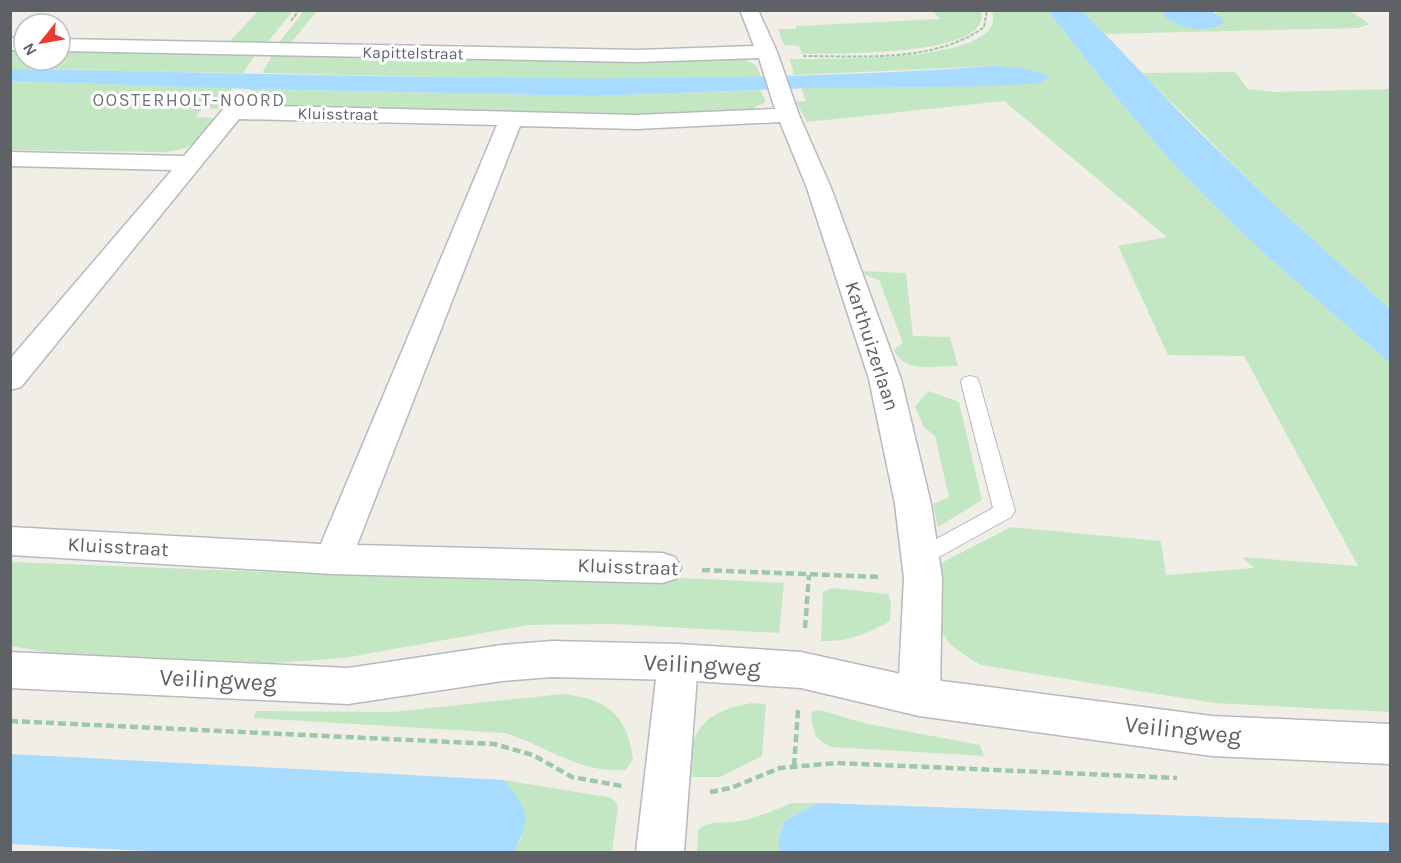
<svg xmlns="http://www.w3.org/2000/svg" width="1401" height="863" font-family="Karla,sans-serif">
<style>
.green{fill:#c4e7c3}
.water{fill:#a7dbff}
.lines{fill:none;stroke-linecap:round;stroke-linejoin:round}
.service-casing{stroke:#b7b9bd;stroke-width:2}
.minor-casing{stroke:#b7b9bd;stroke-width:3}
.tertiary-casing{stroke:#b7b9bd;stroke-width:3}
.path-far1{stroke:#9cc8a8;stroke-width:2;stroke-dasharray:4 1.5;stroke-linecap:butt}
.path{stroke:#9cc8a8;stroke-width:4.5;stroke-dasharray:8 4;stroke-linecap:butt}
.service{fill:#fff;fill-rule:evenodd}
.minor{fill:#fff;fill-rule:evenodd}
.tertiary{fill:#fff;fill-rule:evenodd}
.labels{text-anchor:middle;dominant-baseline:central;stroke-width:6;stroke-linejoin:round;paint-order:stroke}
.far-street-label{font-size:16px;fill:#5e6267;stroke:#fff}
.far-quarter-label{font-size:18px;letter-spacing:1.5px;fill:#6f7479;stroke:#fff}
.street-label{font-size:20px;fill:#5e6267;stroke:#fff}
.near-street-label{font-size:24px;fill:#5e6267;stroke:#fff}
</style>
<rect width="100%" height="100%" fill="#f0eee6"/>
<!-- green -->
<g class="green">
<path d="M1349 10 1369 24 1358 28 1105 34 1083 11H1164L1163 12C1178 26 1192 29 1213 27L1217 12 1212 11Z"/>
<path d="M258 11H293L266 44 228 43Z"/>
<path d="M304 11H317L290 44H278Z"/>
<path d="M933 11H981C994 58 830 53 802 54L799 46 784 45 778 29H796V26L940 19Z"/>
<path d="M992 11H1048C1092 67 1136 123 1185 176 1248 243 1320 302 1390 363V712L1213 703 981 665C970 658 950 648 944 635 937 623 940 580 939 564L1011 527 1161 541 1166 575 1254 568 1242 557 1358 566 1244 356 1168 355 1118 246 1167 237 1004 101 807 122 796 102 806 101 801 88 995 66 794 75 790 59C821 58 1010 65 992 11Z"/>
<path d="M10 49H24V60H60V50L255 55 243 73 11 69Z"/>
<path d="M273 54 629 63 743 59 756 65 761 77 583 80 262 73Z"/>
<path d="M1235 72 1248 89 1275 92 1390 89V309L1265 196 1142 73Z"/>
<path d="M11 81 232 88 223 109 202 108 196 117 214 118C196 142 196 148 165 152L11 150Z"/>
<path d="M251 89 595 96 760 90 766 102 755 107 753 111 650 117 253 107 258 96 249 95Z"/>
<path d="M863 271 906 273 913 336 950 337 958 366C937 366 902 374 894 349L903 343 879 280 865 275Z"/>
<path d="M929 391 959 402 982 500 938 527 933 504 949 497 935 436 924 427 915 406Z"/>
<path d="M11 562 322 574 659 584 661 577 784 583 779 633 614 624 528 625 344 658 272 663 50 653 11 646Z"/>
<path d="M832 588 888 594 891 603 890 621C867 634 848 642 821 641L823 592Z"/>
<path d="M562 694C607 698 627 715 633 759L626 770C580 774 547 746 505 733L254 718 256 711 393 712Z"/>
<path d="M752 703 766 704 762 756 720 777H687C689 730 704 711 752 703Z"/>
<path d="M819 710 868 724 980 745 984 756 832 747C813 740 813 731 811 712Z"/>
<path d="M504 780 608 797 615 801 618 807 612 852H514L521 837Z"/>
<path d="M792 803H819L785 820 778 840 781 852H697L698 830C708 821 719 823 731 822 751 821 772 811 792 803Z"/>
</g>
<!-- water -->
<g class="water">
<path d="M1164 10 1212 11 1224 20 1223 23C1207 34 1178 28 1164 16Z"/>
<path d="M1048 11H1083L1188 121 1265 196 1390 309V363C1320 302 1248 243 1185 176 1136 123 1092 67 1048 11Z"/>
<path d="M995 66 1021 68 1047 74 1048 78 1040 83 999 86 813 88 595 96 251 89 11 81V69C339 74 667 89 995 66Z"/>
<path d="M11 754 504 780C529 813 531 814 514 852H167L11 844Z"/>
<path d="M819 803 1390 823V852H781L778 841 785 820Z"/>
</g>
<g class="lines">
<!-- service casing -->
<g class="service-casing">
<path id="service" d="M970 376 977 378 979 382 1015 511 1011 517 921 567 913 564 910 558 913 552 993 508 961 382 963 378Z"/>
</g>
<!-- minor casing -->
<g class="minor-casing">
<g id="minor">
<path d="M740 10H758L777 52 799 115 831 188 901 379 931 504 942 578 940 697 934 710 919 716 904 710 898 697 904 578 895 504 869 379 807 188 780 122 636 129 520 126 357 545 662 553 675 557 681 568 675 579 662 583 333 574 10 555V527L321 544 497 125 239 119 21 387 10 390V359L172 170 10 166V152L184 156 225 107 233 105 636 115 775 109 759 58 638 62 60 51V39L638 50 754 46Z"/>
<rect x="10" y="38" width="14" height="12"/>
<path d="M678 644 692 650 698 662 684 852H636L658 662 664 650Z"/>
</g>
</g>
<!-- tertiary casing -->
<g class="tertiary-casing">
<path id="tertiary" d="M552 641 678 644 801 652 919 678 1212 716 1390 724V764L1212 756 919 716 801 688 678 680 552 677 502 681 348 704 10 688V652L348 668 502 645Z"/>
</g>
<!-- path-far1 -->
<g class="path-far1">
<path d="M291 21 299 10"/>
<path d="M803 56C861 56 935 63 984 27L987 10"/>
</g>
<!-- path -->
<g class="path">
<path d="M702 570 880 577"/>
<path d="M805 628 809 575"/>
<path d="M10 721 494 744 533 755 572 777 622 786"/>
<path d="M794 766 798 710"/>
<path d="M710 792 731 788 780 768 837 763 1177 778"/>
</g>
<!-- service -->
<use href="#service" class="service"/>
<!-- minor -->
<use href="#minor" class="minor"/>
<!-- tertiary -->
<use href="#tertiary" class="tertiary"/>
</g>
<g class="labels">
<!-- far-street labels -->
<g class="far-street-label">
<text transform="translate(413 53) rotate(1)">Kapittelstraat</text>
<text transform="translate(338 114) rotate(1)">Kluisstraat</text>
</g>
<!-- far-quarter labels -->
<g class="far-quarter-label">
<text x="189" y="100">OOSTERHOLT-NOORD</text>
</g>
<!-- street labels -->
<g class="street-label">
<text transform="translate(872 346) rotate(72)">Karthuizerlaan</text>
<text transform="translate(118 547) rotate(3)">Kluisstraat</text>
<text transform="translate(628 567) rotate(2)">Kluisstraat</text>
</g>
<!-- near-street labels -->
<g class="near-street-label">
<text transform="translate(702 665) rotate(3)">Veilingweg</text>
<text transform="translate(218 680) rotate(3)">Veilingweg</text>
<text transform="translate(1183 730) rotate(6)">Veilingweg</text>
</g>
</g>
<!-- border -->
<rect width="1401" height="863" fill="none" stroke="#5e6267" stroke-width="24"/>
<!-- north arrow -->
<g transform="translate(42 42) rotate(239)"><circle r="28" fill="#ffffff" stroke="#bfc0c2" stroke-width="1.5"/>
<path d="M0-4.5L10 22L0 15L-10 22Z" fill="#ea3b32"/>
<text y="-9" font-size="16" font-weight="bold" text-anchor="middle" fill="#5e6267">N</text>
</g>
</svg>
